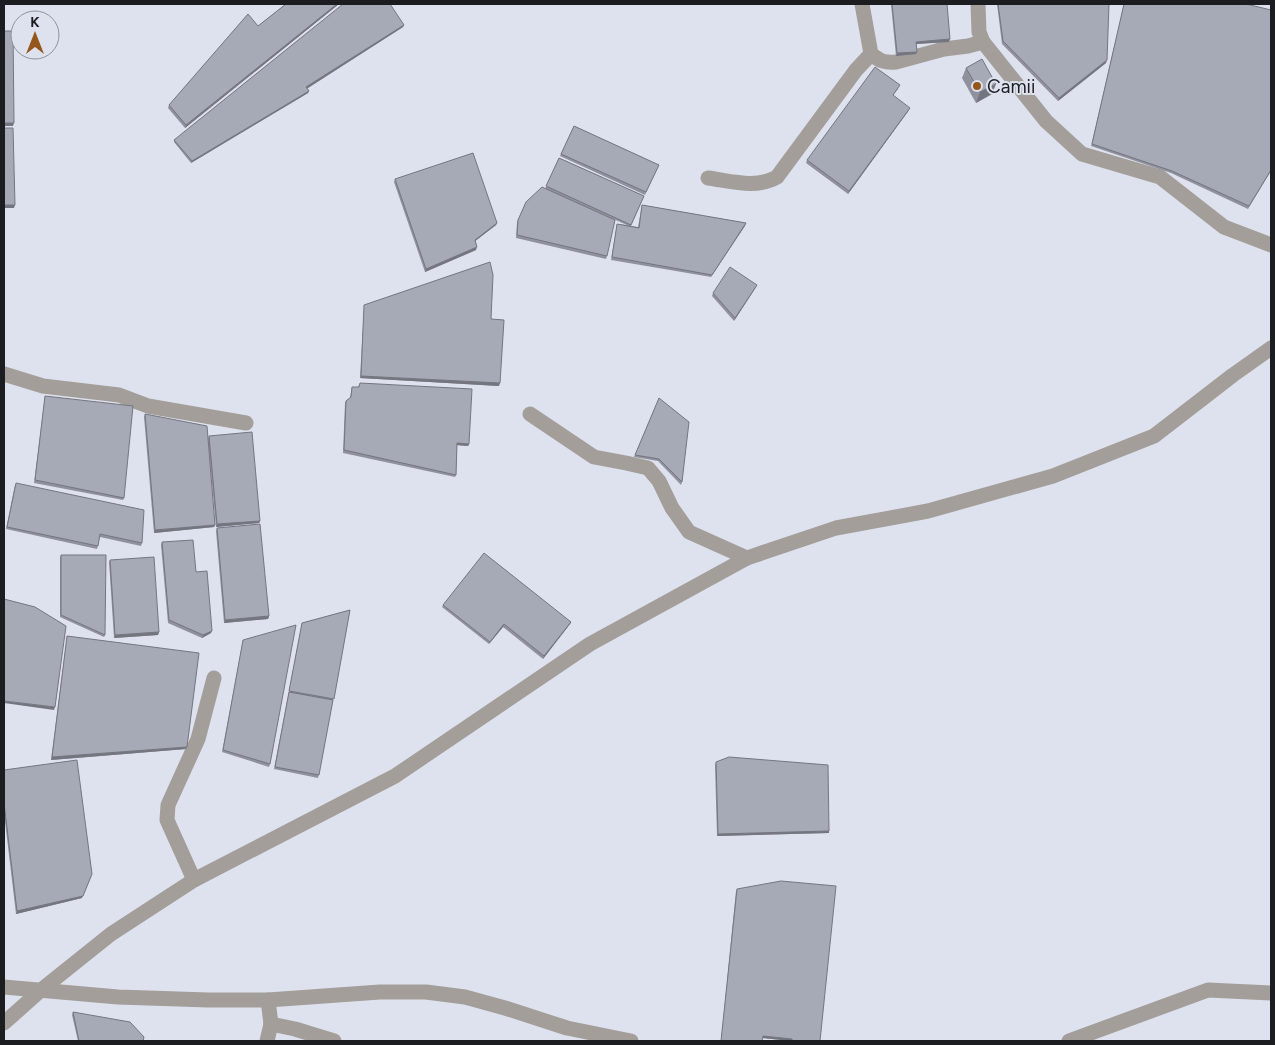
<svg xmlns="http://www.w3.org/2000/svg" width="1275" height="1045" font-family="Figtree,sans-serif">
<style>
.lines{fill:none;stroke-linecap:round;stroke-linejoin:round}
.minor{stroke:#a39e9a;stroke-width:15}
.wall{fill:#8f919d}
.shaded-wall{fill:#74767f}
.building{fill:#a6a9b6;stroke:#74767f}
.poi-dot{fill:#94561a;stroke:#dee2ef;stroke-width:2}
.labels{text-anchor:middle;dominant-baseline:central;stroke-width:4;stroke-linejoin:round;paint-order:stroke}
.poi-label{font-size:19px;fill:#1b1d21;stroke:#dee2ef;text-anchor:start}
</style>
<rect width="100%" height="100%" fill="#dee2ef"/>
<g class="lines">
<!-- minor -->
<g class="minor">
<path d="M862 4 871 54C880 61 884 63 896 62L944 49 968 46 983 42"/>
<path d="M978 4 979 32 983 42 1046 121 1082 154 1160 177 1224 227 1271 245"/>
<path d="M708 178C731 181 756 189 777 177L856 70 871 54"/>
<path d="M4 374 43 386 119 395 148 406 246 423"/>
<path d="M530 414 594 457 626 463 648 468 659 481 672 508 689 532 747 558"/>
<path d="M194 880 167 820 168 805 198 739 214 678"/>
<path d="M4 987 118 997 208 1000H268L380 992H426L465 997 505 1008 567 1028 631 1041"/>
<path d="M4 1023 41 990 111 934 194 880 395 776 590 644 747 558 836 528 928 511 1053 476 1154 436 1233 375 1271 348"/>
<path d="M271 1024 295 1029 334 1041"/>
<path d="M267 1041 271 1024 268 1000"/>
<path d="M1069 1041 1208 990 1271 993"/>
</g>
</g>
<!-- wall -->
<g class="wall">
<path d="M286 4H339L185 128 168 108 169 105 258 26Z"/>
<path d="M891 4H947L949 42 916 44V54L896 56Z"/>
<path d="M997 4H1109L1106 63 1058 101 1002 44Z"/>
<path d="M1124 4 1271 10V171L1248 209 1171 173 1091 146Z"/>
<path d="M404 25 403 27 307 88 309 91 308 93 191 163 174 142V140Z"/>
<path d="M966 68 992 94 976 103 962 78Z"/>
<path d="M899 88 893 95 909 110 848 194 806 163 807 160Z"/>
<path d="M574 126 659 165 645 195 560 156Z"/>
<path d="M559 158 644 196 631 226 638 227 642 205 746 223 711 277 611 260 617 224 627 225 545 189Z"/>
<path d="M395 179 497 223 496 225 475 241 476 250 425 272 394 182Z"/>
<path d="M526 202 607 256 606 259 516 238 517 222Z"/>
<path d="M756 287 734 321 712 296 713 293Z"/>
<path d="M364 305 491 319 499 386 360 378 364 308Z"/>
<path d="M360 383 469 444 468 446 457 445 456 475 455 477 343 453 345 403 346 401 350 398 352 387H358Z"/>
<path d="M45 396 124 498 123 500 34 483Z"/>
<path d="M659 398 682 482 681 485 658 461 634 457Z"/>
<path d="M145 414 215 525 214 527 154 533 144 417Z"/>
<path d="M209 436 260 521 259 523 216 527 208 439Z"/>
<path d="M15 485 142 543 141 546 100 537 97 549 6 529Z"/>
<path d="M217 528 269 616 268 619 224 623 216 531Z"/>
<path d="M162 542 196 572 211 633 202 638 168 623 161 545Z"/>
<path d="M61 555 105 635 104 637 60 617V557Z"/>
<path d="M110 560 159 632 158 635 114 638 109 562Z"/>
<path d="M443 605 571 622 570 624 543 659 503 627 489 644 442 607Z"/>
<path d="M350 610 318 778 274 769 302 623Z"/>
<path d="M67 636 186 749 51 760Z"/>
<path d="M243 640 270 764 269 767 222 752Z"/>
<path d="M716 762 829 831V833L717 836 715 765Z"/>
<path d="M4 770 82 898 16 914 4 813Z"/>
<path d="M737 889 820 1041H791L763 1038 762 1041H721L736 891Z"/>
<path d="M73 1012 143 1041H78L72 1015Z"/>
</g>
<!-- shaded-wall -->
<g class="shaded-wall">
<path d="M337 4H339L185 128 186 125Z"/>
<path d="M404 25 403 27 305 90 306 87Z"/>
<path d="M950 39 949 42 915 44 916 42Z"/>
<path d="M917 52 916 54 896 56 897 53Z"/>
<path d="M1107 60 1106 63 1058 101 1059 98Z"/>
<path d="M996 84 992 94 976 103 980 92Z"/>
<path d="M309 91 308 93 191 163 192 161Z"/>
<path d="M910 108 909 110 848 194 849 191Z"/>
<path d="M4 123H14L13 126H4Z"/>
<path d="M4 205H15L14 208H4Z"/>
<path d="M497 223 496 225 474 242 475 240Z"/>
<path d="M746 223 745 226 711 277 712 275Z"/>
<path d="M477 247 476 250 425 272 426 269Z"/>
<path d="M757 285 756 287 734 321 735 318Z"/>
<path d="M361 376 500 383 499 386 360 378Z"/>
<path d="M457 443 469 444 468 446 456 445Z"/>
<path d="M260 521 259 523 216 527 217 524Z"/>
<path d="M215 525 214 527 154 533 155 530Z"/>
<path d="M269 616 268 619 224 623 225 620Z"/>
<path d="M571 622 570 624 543 659 544 656Z"/>
<path d="M504 624 503 627 489 644 490 642Z"/>
<path d="M212 631 211 633 202 638 203 635Z"/>
<path d="M159 632 158 635 114 638 115 635Z"/>
<path d="M4 701 55 707 54 710 4 703Z"/>
<path d="M187 747 186 749 51 760 52 757Z"/>
<path d="M829 831V833L717 836 718 834Z"/>
<path d="M92 874 82 898 16 914 17 911Z"/>
<path d="M763 1036 792 1039 791 1041 762 1038Z"/>
</g>
<!-- building -->
<g class="building">
<path d="M286 4H337L186 125 169 105 248 14 258 26Z"/>
<path d="M343 4H390L404 25 306 87 309 91 192 161 174 140Z"/>
<path d="M892 4H947L950 39 916 42 917 52 897 53Z"/>
<path d="M998 4H1109L1107 60 1059 98 1003 41Z"/>
<path d="M1124 4H1246L1271 10V170L1249 206 1172 171 1092 144Z"/>
<path d="M4 31H13L14 123H4Z"/>
<path d="M982 59 996 84 980 92 966 68Z"/>
<path d="M875 67 900 85 893 95 910 108 849 191 807 160Z"/>
<path d="M574 126 659 165 646 192 561 154Z"/>
<path d="M4 128H13L15 205H4Z"/>
<path d="M473 153 497 223 475 240 477 247 426 269 395 179Z"/>
<path d="M559 158 644 196 631 225 546 186Z"/>
<path d="M542 187 615 220 607 256 517 235 518 220 526 202Z"/>
<path d="M642 205 746 223 712 275 612 257 617 224 639 228Z"/>
<path d="M490 262 493 275 491 319 504 320 500 383 361 376 364 305Z"/>
<path d="M730 267 757 285 735 318 713 293Z"/>
<path d="M360 383 472 389 469 444 457 443 456 475 344 450 346 401 351 397 352 387H359Z"/>
<path d="M45 396 133 406 124 498 35 480Z"/>
<path d="M659 398 689 422 682 482 659 459 635 455Z"/>
<path d="M145 414 207 426 215 525 155 530Z"/>
<path d="M252 432 260 521 217 524 209 436Z"/>
<path d="M16 483 144 510 142 543 100 534 98 546 7 527Z"/>
<path d="M260 524 269 616 225 620 217 528Z"/>
<path d="M193 540 196 572 207 571 212 631 203 635 169 620 162 542Z"/>
<path d="M484 553 571 622 544 656 504 624 490 642 443 605Z"/>
<path d="M61 555H106L105 635 61 615Z"/>
<path d="M154 557 159 632 115 635 110 560Z"/>
<path d="M4 599 35 607 66 626 55 707 4 701Z"/>
<path d="M350 610 334 699 289 691 302 623Z"/>
<path d="M296 625 270 764 223 750 243 640Z"/>
<path d="M67 636 199 653 187 747 52 757Z"/>
<path d="M289 692 333 700 319 775 275 767Z"/>
<path d="M729 757 828 765 829 831 718 834 716 762Z"/>
<path d="M77 760 92 874 83 896 17 911 4 803V770Z"/>
<path d="M781 881 836 886 820 1041H792V1039L763 1036 762 1041H721L737 889Z"/>
<path d="M73 1012 130 1022 144 1037 143 1041H79Z"/>
</g>
<!-- markers -->
<circle class="poi-dot" cx="977" cy="86" r="5"/>
<g class="labels">
<!-- poi labels -->
<g class="poi-label">
<text x="987" y="86">Camii</text>
</g>
</g>
<!-- border -->
<rect width="1275" height="1045" fill="none" stroke="#1b1d21" stroke-width="10"/>
<!-- north arrow -->
<g transform="translate(35 35)"><circle r="24" fill="#dee2ef" stroke="#90939d"/>
<path d="M0-4L9 19L0 12L-9 19Z" fill="#94561a"/>
<text y="-8" font-size="14" font-weight="bold" text-anchor="middle" fill="#1b1d21">K</text>
</g>
</svg>
